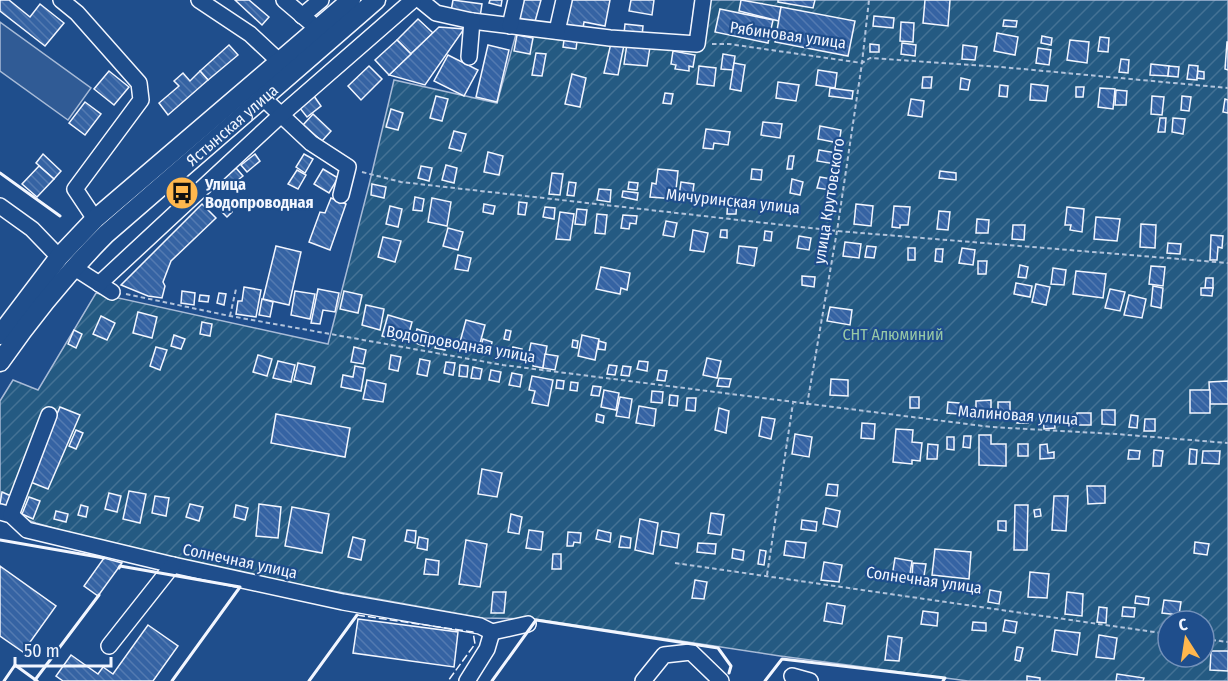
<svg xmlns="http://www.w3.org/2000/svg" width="1228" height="681" font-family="'Fira Sans Condensed',sans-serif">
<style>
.garden{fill:url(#garden-furrows);stroke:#a8bbd7;stroke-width:1.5;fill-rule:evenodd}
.parking{fill:#305b95;stroke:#a8bbd7;stroke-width:1.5}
.building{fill:url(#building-back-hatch);stroke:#f2f6ff;stroke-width:1.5}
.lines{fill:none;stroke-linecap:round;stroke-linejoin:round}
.minor-casing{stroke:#f2f6ff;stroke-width:18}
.major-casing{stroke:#f2f6ff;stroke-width:21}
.path{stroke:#b3c4dc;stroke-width:2;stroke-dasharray:4.5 3;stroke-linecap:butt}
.minor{stroke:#1f4e8c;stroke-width:15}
.major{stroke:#1f4e8c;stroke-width:18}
.fence{stroke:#f2f6ff;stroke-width:1.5;stroke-dasharray:8 3;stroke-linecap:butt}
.wall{stroke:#f2f6ff;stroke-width:3}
.labels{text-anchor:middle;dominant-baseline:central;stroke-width:4.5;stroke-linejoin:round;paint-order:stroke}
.street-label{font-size:16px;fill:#f2f6ff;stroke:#1f4e8c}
.poi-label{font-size:16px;font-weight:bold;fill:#f2f6ff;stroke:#1f4e8c;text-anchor:start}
.park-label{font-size:16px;fill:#97c8a6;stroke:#1f4e8c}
</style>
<defs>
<pattern id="garden-furrows" width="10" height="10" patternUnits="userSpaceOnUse" patternTransform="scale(1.5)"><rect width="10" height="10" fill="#245a82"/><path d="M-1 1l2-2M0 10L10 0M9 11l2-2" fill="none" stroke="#447295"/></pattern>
<pattern id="building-back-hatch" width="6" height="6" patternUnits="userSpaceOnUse" patternTransform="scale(1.5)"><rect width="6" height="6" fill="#3563a3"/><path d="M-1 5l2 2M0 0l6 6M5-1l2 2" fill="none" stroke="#537ab1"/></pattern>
</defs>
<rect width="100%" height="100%" fill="#1f4e8c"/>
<!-- garden -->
<path class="garden" d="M695 0H1228V681H968L780 656 535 619 483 618 272 580 140 553 36 523 0 510V401L13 380 38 390 96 293 328 344 369 185 394 80 497 103 516 34 577 42 627 44 688 51ZM1168 621H1204V657H1168Z"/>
<!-- parking -->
<path class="parking" d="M0 22 91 88 68 120 0 71Z"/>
<!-- building -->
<g class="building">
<path d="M0 0H9L30 17 40 4 64 23 45 46 0 11Z"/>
<path d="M235 0H249L269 17 262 25Z"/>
<path d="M453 0 482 4 480 17 451 11Z"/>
<path d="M490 0H502L501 6 489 3Z"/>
<path d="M521 0H541L534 25 515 20Z"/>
<path d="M572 0H610L605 26 584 22 583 29 566 26Z"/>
<path d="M631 0H654L652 15 629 11Z"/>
<path d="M741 0 781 7 779 21 739 11Z"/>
<path d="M778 0H815L813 8 778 2Z"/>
<path d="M925 0H950L948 26 923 23Z"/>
<path d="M781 7 855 21 848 56 775 42Z"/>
<path d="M720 9 773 20 768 43 715 32Z"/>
<path d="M874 16 894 18 893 28 873 26Z"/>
<path d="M418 19 433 33 411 54 397 40Z"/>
<path d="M1004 20 1017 21 1016 27 1003 26Z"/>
<path d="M901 22 914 23 913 42 900 41Z"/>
<path d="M625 24 643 26 642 37 624 34Z"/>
<path d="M439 27 464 29 425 85 389 75Z"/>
<path d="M997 33 1018 37 1015 55 994 51Z"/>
<path d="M517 35 533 38 530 54 514 51Z"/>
<path d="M1042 36 1052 38 1051 45 1041 43Z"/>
<path d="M1100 37 1109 38 1108 52 1098 51Z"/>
<path d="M397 40 411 54 389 75 375 60Z"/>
<path d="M564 40 577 42 576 49 563 47Z"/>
<path d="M1070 40 1089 42 1087 63 1067 60Z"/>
<path d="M1227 42H1228V70L1225 69Z"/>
<path d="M611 43 624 45 618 75 604 73Z"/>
<path d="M902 43 916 45 915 56 901 54Z"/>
<path d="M627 44 650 47 647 66 624 64Z"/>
<path d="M870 44 879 45V52H870Z"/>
<path d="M229 45 238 55 208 80 200 71Z"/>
<path d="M488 45 509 50 497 102 476 97Z"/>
<path d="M963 45 977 47 975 60 962 59Z"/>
<path d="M1038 48 1051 50 1049 65 1036 63Z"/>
<path d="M673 51 695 55 693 67 689 66V71L675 69 676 65 671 64Z"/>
<path d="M536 53 546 54 542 76 532 75Z"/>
<path d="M723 54 735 56 733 70 721 69Z"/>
<path d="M448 55 478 70 464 96 434 81Z"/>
<path d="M1121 59 1129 60 1128 73 1119 72Z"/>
<path d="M734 63 745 65 741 91 730 89Z"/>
<path d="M1151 64 1169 66 1168 76 1150 75Z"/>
<path d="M1189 65 1198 66 1197 80 1187 79Z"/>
<path d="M369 66 382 79 361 100 348 86Z"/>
<path d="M699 66 716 68 714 86 697 84Z"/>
<path d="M1169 66 1179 67 1178 77 1168 76Z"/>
<path d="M818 70 837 73 835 88 816 85Z"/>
<path d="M109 71 129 87 114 105 94 89Z"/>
<path d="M200 71 208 80 168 115 159 103 179 86 174 81 183 73 190 81Z"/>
<path d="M1198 71 1204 72V79L1197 78Z"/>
<path d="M572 74 586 78 580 107 565 104Z"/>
<path d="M923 77H932L931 88H922Z"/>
<path d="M961 78 970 80 968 90 960 89Z"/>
<path d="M778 82 799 85 796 101 776 98Z"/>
<path d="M1031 84 1048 86 1046 101 1030 100Z"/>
<path d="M1000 85 1008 86 1007 97 999 96Z"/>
<path d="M1076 87H1084L1083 97H1076Z"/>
<path d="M830 88 853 91 852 99 829 96Z"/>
<path d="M1100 88 1115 89 1113 109 1098 107Z"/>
<path d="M1116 90 1127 91 1126 105H1115Z"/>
<path d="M665 93 673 94 671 104 663 103Z"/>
<path d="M314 96 321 106 307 117 299 107Z"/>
<path d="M436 96 448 99 442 121 430 118Z"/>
<path d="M1152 96 1164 97 1162 115 1151 114Z"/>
<path d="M1182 96 1191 97 1189 111 1181 110Z"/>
<path d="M911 99 924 101 922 117 908 115Z"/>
<path d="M1225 99 1228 100V113L1223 112Z"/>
<path d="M85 102 101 114 85 135 69 123Z"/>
<path d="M391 109 403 113 398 130 386 127Z"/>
<path d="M313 114 331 131 322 141 303 125Z"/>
<path d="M1160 118H1166L1165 132H1158Z"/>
<path d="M1173 118 1185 119 1183 134 1172 132Z"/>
<path d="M763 122 782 124 780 138 761 135Z"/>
<path d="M820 126 841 130 839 143 818 139Z"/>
<path d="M706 129 730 132 728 145 714 143 713 149 703 148Z"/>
<path d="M454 131 466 134 461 151 449 148Z"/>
<path d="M819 150 837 153 835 164 817 161Z"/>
<path d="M488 152 503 156 499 175 484 172Z"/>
<path d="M43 154 61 171 54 179 36 163Z"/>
<path d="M255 154 260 161 247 172 241 165Z"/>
<path d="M304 154 313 159 305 173 296 167Z"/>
<path d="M789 156H794L792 169H787Z"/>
<path d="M446 165 457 168 454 183 442 180Z"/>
<path d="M39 166 54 179 37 197 22 184Z"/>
<path d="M421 166 432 168 429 181 418 178Z"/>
<path d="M236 168 243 176 227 189 221 181Z"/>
<path d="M323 169 338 178 329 193 314 184Z"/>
<path d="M658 169 678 171 675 199 650 197 652 183 656 184Z"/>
<path d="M752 169 762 170 761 180 751 179Z"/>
<path d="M297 170 306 175 298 189 288 184Z"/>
<path d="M940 171 956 173V180L939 178Z"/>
<path d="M552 173 563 174 560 195 549 194Z"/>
<path d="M820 177 832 179 830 190 817 188Z"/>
<path d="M792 179 803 182 800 195 790 193Z"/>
<path d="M569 182 576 183 574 196 567 195Z"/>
<path d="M629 182 638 183 637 190 628 189Z"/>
<path d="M681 182 694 184 692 198 679 196Z"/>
<path d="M372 184 386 187 384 198 371 195Z"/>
<path d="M599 189 611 190 610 202 597 200Z"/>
<path d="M623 191 638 193 637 200 622 197Z"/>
<path d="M415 197 424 199 422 211 413 210Z"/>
<path d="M331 198 346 204 330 250 309 242 320 212 325 213Z"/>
<path d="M432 198 451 202 447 226 428 222Z"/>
<path d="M728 199H737L736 214H727Z"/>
<path d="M519 202 527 203 525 215 518 214Z"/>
<path d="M202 204 216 218 171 261 163 282 165 286 162 298 148 296 121 285Z"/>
<path d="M484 204 495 206 493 214 483 212Z"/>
<path d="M856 204 873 206 871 226 854 224Z"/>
<path d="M227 206 232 212 227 217 222 212Z"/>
<path d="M390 206 402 209 398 227 386 224Z"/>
<path d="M894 206 910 207 908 225H900V228L892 227Z"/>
<path d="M545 207 555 208 554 219 543 217Z"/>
<path d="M1067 207 1084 209 1082 232 1070 230 1071 225H1065Z"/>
<path d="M577 209 587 210 585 225 575 224Z"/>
<path d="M939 211 950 212 948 230 937 229Z"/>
<path d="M560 212 574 214 570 240 556 239Z"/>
<path d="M597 214 607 215 605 234 595 233Z"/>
<path d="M623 215 637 216 636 224 630 223 629 229 621 228Z"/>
<path d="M1096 217 1120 219 1117 241 1094 239Z"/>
<path d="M977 219 989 220 988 233H976Z"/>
<path d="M666 221 677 223 674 237 663 235Z"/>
<path d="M1141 224 1156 225 1155 248 1140 247Z"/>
<path d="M1013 225H1025L1024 240 1012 239Z"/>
<path d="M448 228 463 232 458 250 443 246Z"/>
<path d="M693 230 708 233 704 252 690 250Z"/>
<path d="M721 230H727V238L720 237Z"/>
<path d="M765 231 772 232 771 241 764 240Z"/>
<path d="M1211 235 1223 236 1222 248 1218 247 1217 260H1210Z"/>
<path d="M799 236 811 238 809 250 797 248Z"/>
<path d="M383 237 401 241 395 262 378 257Z"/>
<path d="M845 242 861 244 859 258 843 256Z"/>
<path d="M1168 243 1181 244 1180 254 1167 253Z"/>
<path d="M276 246 301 252 289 305 263 299Z"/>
<path d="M739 246 757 248 754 266 737 263Z"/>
<path d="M867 246 876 247 874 258 865 257Z"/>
<rect x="908" y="248" width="7" height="12"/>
<path d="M962 248 975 250 973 265 959 263Z"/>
<path d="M936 249H943L942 262 935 261Z"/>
<path d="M458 255 471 258 468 271 455 269Z"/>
<path d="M978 261H987L986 274H978Z"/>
<path d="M1020 265 1028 267 1026 278 1018 277Z"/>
<path d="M1151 266 1165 267 1163 286 1149 284Z"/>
<path d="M601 267 630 273 627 290 621 288 620 294 596 289Z"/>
<path d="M1053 268 1066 270 1064 285 1051 284Z"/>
<path d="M1076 271 1106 274 1103 298 1073 294Z"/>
<path d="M802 276 815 277 814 287 802 285Z"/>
<path d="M1206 278H1213V288H1205Z"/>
<path d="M1016 283 1032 286 1030 297 1014 294Z"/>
<path d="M1036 284 1050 287 1046 305 1032 302Z"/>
<path d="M1153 286 1163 288 1161 308 1151 306Z"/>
<path d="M244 287 261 290 256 317 236 314 238 301H242Z"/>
<path d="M1201 288H1213L1212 296 1201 295Z"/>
<path d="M318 289 339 293 335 312 323 310 320 324 311 323Z"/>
<path d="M1110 289 1125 292 1120 311 1105 308Z"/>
<path d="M182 291 195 293 194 305 181 303Z"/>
<path d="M295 291 315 294 310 319 291 315Z"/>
<path d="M344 291 362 295 358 313 340 309Z"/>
<path d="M219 293 226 294 224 305 217 303Z"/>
<path d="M200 295 209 296 208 302 199 301Z"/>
<path d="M1129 295 1146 299 1142 318 1124 315Z"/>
<path d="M262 299 273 302 270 317 259 315Z"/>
<path d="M366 305 384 309 380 330 362 325Z"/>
<path d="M830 307 852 310 850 325 827 321Z"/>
<path d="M138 312 157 317 152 338 133 333Z"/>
<path d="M388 315 412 322 408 337 398 334 396 340 382 336Z"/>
<path d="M101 316 115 323 107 340 93 334Z"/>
<path d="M466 320 485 325 479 347 460 342Z"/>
<path d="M202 322 212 324 210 336 200 334Z"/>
<path d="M417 329 428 333 424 346 413 342Z"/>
<path d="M74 330 82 334 76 348 68 344Z"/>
<path d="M506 330 511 331 509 340 504 339Z"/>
<path d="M174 335 185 339 181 349 171 346Z"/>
<path d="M582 335 599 339 595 360 578 356Z"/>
<path d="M438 338 447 340 445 350 435 348Z"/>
<path d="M483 339 492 342 490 352 480 349Z"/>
<path d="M573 340 578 341 577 348 572 347Z"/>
<path d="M599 341 606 343 605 350 598 349Z"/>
<path d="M531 343 547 346 543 368 533 366 534 358 528 357Z"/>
<path d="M156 347 167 350 160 370 150 366Z"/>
<path d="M354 347 366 350 363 364 351 362Z"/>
<path d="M513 347 522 349 520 356 511 354Z"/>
<path d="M545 354 558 356 555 370 543 368Z"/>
<path d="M258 355 272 359 267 376 253 372Z"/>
<path d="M391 355 401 357 398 371 389 369Z"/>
<path d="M707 358 721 361 717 378 703 375Z"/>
<path d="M420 359 430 361 427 376 417 374Z"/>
<path d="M278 361 295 365 291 382 273 378Z"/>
<path d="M639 361 648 362 647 371 637 369Z"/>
<path d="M446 362 455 363 453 375 444 373Z"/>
<path d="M298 363 315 367 311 384 294 380Z"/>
<path d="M460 365 468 366 467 377 459 376Z"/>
<path d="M609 365 617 366 615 375 607 374Z"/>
<path d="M355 366 365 368 361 391 341 387 343 375 353 377Z"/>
<path d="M623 366 631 367 629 376 621 375Z"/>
<path d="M473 367 482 369 480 379 471 378Z"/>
<path d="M491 370 501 372 499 382 489 380Z"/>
<path d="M659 370 667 371 665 381 657 380Z"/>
<path d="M512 373 522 375 520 387 509 385Z"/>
<path d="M532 376 553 380 548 406 532 403 535 391 529 390Z"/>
<path d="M719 378 731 379 729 387 717 386Z"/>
<path d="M831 379 848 380V396L830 395Z"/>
<path d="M367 380 386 384 383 402 363 399Z"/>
<path d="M557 380 564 381 563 389 556 388Z"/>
<path d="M1228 381V404H1210L1209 382Z"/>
<path d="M571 382 578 383 577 391 570 390Z"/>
<path d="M593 386 601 387 599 396 591 395Z"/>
<path d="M604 390 619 393 616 410 601 407Z"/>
<rect x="1190" y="390" width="20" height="23"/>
<path d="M652 391 663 392 662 403 651 402Z"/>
<path d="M670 395 678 396 677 406 669 405Z"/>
<path d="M620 397 632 399 629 418 616 416Z"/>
<rect x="910" y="397" width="9" height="11"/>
<path d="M687 398H696L695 411 686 410Z"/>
<path d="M991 400V418H976V401Z"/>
<path d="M948 402 959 403 958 414 947 413Z"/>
<rect x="998" y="402" width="12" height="11"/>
<path d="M639 406 656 409 654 426 636 423Z"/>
<path d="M60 407 80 415 48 489 28 481Z"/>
<path d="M719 408 729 411 726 433 715 430Z"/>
<path d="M1102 410H1115V425L1102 424Z"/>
<rect x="1077" y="413" width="14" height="12"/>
<path d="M276 414 350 428 345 457 271 443Z"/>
<path d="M597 414 604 416 603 423 596 421Z"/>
<path d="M1018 414H1028V423H1017Z"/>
<path d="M1054 415 1055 428 1044 429 1043 416Z"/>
<path d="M1131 415 1138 416 1137 428 1129 427Z"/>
<path d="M762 417 775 419 771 439 759 436Z"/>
<path d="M1145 419H1155V431H1144Z"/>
<path d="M862 423 875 424 874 439 861 438Z"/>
<path d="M896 429 913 430 912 442 922 443 920 461 912 460V464L893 462Z"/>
<path d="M76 430 83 433 76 449 69 446Z"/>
<path d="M795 434 812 437 809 457 792 454Z"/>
<path d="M979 435H991V444H1006V466L979 465Z"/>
<path d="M964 436H971L970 448 963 447Z"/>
<path d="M947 437H954V450L947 449Z"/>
<path d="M928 444 938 445 937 459H927Z"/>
<rect x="1018" y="444" width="10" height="12"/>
<path d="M1047 444 1048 453 1054 452V458L1040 459V445Z"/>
<path d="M1190 449 1197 450 1196 464H1189Z"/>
<path d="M1129 450 1140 451 1139 459H1128Z"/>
<path d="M1154 450 1163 451 1161 466H1153Z"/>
<path d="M1203 451H1220L1219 464 1202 463Z"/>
<path d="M482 469 502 473 497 497 478 494Z"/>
<path d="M828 484 838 485 837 496 826 495Z"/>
<path d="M1087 486H1105V503L1088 504Z"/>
<path d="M129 491 146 494 140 523 123 519Z"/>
<path d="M2 492 11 496 7 507 0 504Z"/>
<path d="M109 493 121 496 117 512 105 509Z"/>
<path d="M155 496 169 498 166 516 152 513Z"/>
<path d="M1054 496H1068L1066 531 1052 530Z"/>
<path d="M29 497 40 501 33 519 22 514Z"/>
<path d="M190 504 203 507 199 521 186 517Z"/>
<path d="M259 504 281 507 278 538 256 536Z"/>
<path d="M81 505 88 507 86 517 78 515Z"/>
<path d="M236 505 248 508 245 520 234 517Z"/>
<path d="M1015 505H1028L1027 550H1014Z"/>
<path d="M292 507 329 514 322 553 285 546Z"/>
<path d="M826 508 840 511 837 527 823 524Z"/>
<path d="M1040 509 1041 516 1035 517 1034 510Z"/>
<path d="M56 511 68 514 66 522 54 519Z"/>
<path d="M711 513 724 515 721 535 708 533Z"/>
<path d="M511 514 522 517 519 534 508 532Z"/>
<path d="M640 519 658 523 653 554 635 550Z"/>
<path d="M802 520 817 522 816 531 801 529Z"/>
<path d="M998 521H1006V531L998 530Z"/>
<path d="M407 530 416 531 415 543 405 541Z"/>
<path d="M529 530 543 532 541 550 526 548Z"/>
<path d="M598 530 611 533 610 542 596 539Z"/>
<path d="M662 531 679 534 677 548 660 545Z"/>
<path d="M568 532 581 533 580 543 574 542 573 546H567Z"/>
<path d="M621 536 631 538 630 548 619 547Z"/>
<path d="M353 537 365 540 361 560 348 557Z"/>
<path d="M419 537 428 539 427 550 417 548Z"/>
<path d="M466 540 487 544 480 587 459 584Z"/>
<path d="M786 541 806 543 804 558 784 555Z"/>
<path d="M1195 542 1209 544 1207 555 1194 553Z"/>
<path d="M698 543 716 544 715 554 697 552Z"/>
<path d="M733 549 744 551 743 560 732 558Z"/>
<path d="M935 549 971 552 969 579 932 575Z"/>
<path d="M760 550 766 551 764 565 758 564Z"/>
<path d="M553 554H561V569H552Z"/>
<path d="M104 558 122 563 98 596 84 586Z"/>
<path d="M895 558 912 561 909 580 892 577Z"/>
<path d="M426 559 439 561 438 575 424 574Z"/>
<path d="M824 562 842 565 839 582 821 580Z"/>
<path d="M913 563 926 564 924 576 912 575Z"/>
<path d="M0 566 56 606 23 652 0 636Z"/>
<path d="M1030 572 1049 574 1047 598 1028 597Z"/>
<path d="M695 580 707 582 704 599 692 598Z"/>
<path d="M990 590 1001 592 999 604 988 602Z"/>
<path d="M493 592H506L504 613H491Z"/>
<path d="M1067 592 1083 594 1082 616 1065 614Z"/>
<path d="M1136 596 1149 598 1148 605 1135 603Z"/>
<path d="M1164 600 1181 602 1179 615 1162 613Z"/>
<path d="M827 603 845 606 842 624 824 621Z"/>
<path d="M1099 607 1107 608 1106 623 1097 622Z"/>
<path d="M1123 607 1135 608 1134 617 1122 616Z"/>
<path d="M923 611 938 613 937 626 921 624Z"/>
<path d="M358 619 458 632 454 667 353 653Z"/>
<path d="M1005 620 1017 622 1015 633 1003 631Z"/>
<path d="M973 622 986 623V631L972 630Z"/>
<path d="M148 625 178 646 153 681H63L56 676 71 655 98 674 103 667 113 674Z"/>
<path d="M1055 630 1080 633 1077 655 1052 651Z"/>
<path d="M1099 635 1117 638 1114 659 1096 657Z"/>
<path d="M888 636 902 638 899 661 885 660Z"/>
<path d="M1017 647 1023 648 1020 661 1015 660Z"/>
<path d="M1211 651H1228V671L1210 670Z"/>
<path d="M1117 674 1144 678 1143 681H1116Z"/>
<path d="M1027 676 1040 678V681H1027Z"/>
</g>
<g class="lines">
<!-- minor casing -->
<g class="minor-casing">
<g id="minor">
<path d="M61 0 77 13 139 83 141 100 75 189 95 219"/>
<path d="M199 0 250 34 280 62"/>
<path d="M284 0 318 29"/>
<path d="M420 0 436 13 472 21 610 38 697 44 703 0"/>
<path d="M302 16 321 0"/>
<path d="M510 26 516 0"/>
<path d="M557 31 564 0"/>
<path d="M469 57 472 21"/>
<path d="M262 97 311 143 348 167 341 195"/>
<path d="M0 206 32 229 59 257"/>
<path d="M73 267 112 292"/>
<path d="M99 284 281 115 413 0"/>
<path d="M0 512 11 515 27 530 173 565 343 602 480 626 492 632 487 649 467 681"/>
<path d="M11 515 49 415"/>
<path d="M492 632 528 624"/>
<path d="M109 646 173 565"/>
<path d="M792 676 810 681"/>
<path d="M643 681 664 655 691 652 721 681"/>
</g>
</g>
<!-- major casing -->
<g class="major-casing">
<g id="major">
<path d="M0 335 59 257 95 219 351 0"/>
<path id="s1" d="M0 362C32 316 66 274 106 234L376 0"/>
</g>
</g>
<!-- path -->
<g class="path">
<path d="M712 44H729L862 63 870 58 1001 67 1228 88"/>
<path d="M362 172 401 182 837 231 1228 263"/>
<path d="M126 294 230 316 503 365 991 427 1116 434 1228 443"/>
<path d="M230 316 236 289"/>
<path d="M807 405 837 231 862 63 869 0"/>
<path d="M675 563 1168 634"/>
<path d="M767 575 793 403"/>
<path d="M1204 639 1228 642"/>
</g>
<!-- minor -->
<use href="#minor" class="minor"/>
<!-- major -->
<use href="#major" class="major"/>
<!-- fence -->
<path class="fence" d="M357 615 473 632 475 644 448 681"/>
<!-- wall -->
<g class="wall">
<path d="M0 173 60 216"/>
<path d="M0 540 104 558"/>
<path d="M119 568 120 566 240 587 172 681"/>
<path d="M4 681 15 665 37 681"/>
<path d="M37 681 35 680 99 595"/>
<path d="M309 681 357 615"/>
<path d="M492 681 536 620 718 648 731 666 729 673"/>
<path d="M765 681 782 659 945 678 943 681"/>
</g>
</g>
<!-- icons -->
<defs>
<g id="bus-disc" transform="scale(1.725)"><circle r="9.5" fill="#ffb74d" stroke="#1f4e8c"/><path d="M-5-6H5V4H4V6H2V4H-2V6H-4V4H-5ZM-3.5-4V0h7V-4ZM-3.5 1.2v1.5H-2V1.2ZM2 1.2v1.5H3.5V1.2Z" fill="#111"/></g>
</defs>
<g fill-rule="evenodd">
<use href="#bus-disc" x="182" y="193"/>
</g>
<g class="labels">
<!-- street labels -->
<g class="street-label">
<text transform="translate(788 35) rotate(8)">Рябиновая улица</text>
<text stroke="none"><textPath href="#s1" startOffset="333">Ястынская улица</textPath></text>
<text transform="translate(733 201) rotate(6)">Мичуринская улица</text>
<text transform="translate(829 201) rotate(-81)">улица Крутовского</text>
<text transform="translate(461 344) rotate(10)">Водопроводная улица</text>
<text transform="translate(1018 415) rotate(4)">Малиновая улица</text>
<text transform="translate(240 561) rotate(12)">Солнечная улица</text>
<text transform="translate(924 580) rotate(8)">Солнечная улица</text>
</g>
<!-- poi labels -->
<g class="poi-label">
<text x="205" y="184">Улица<tspan x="205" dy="18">Водопроводная</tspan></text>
</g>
<!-- park labels -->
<g class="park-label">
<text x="893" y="334">СНТ Алюминий</text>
</g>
</g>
<!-- north arrow -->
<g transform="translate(1186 639) rotate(348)"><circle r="28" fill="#1f4e8c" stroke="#7391ba" stroke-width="1.5"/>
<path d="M0-4.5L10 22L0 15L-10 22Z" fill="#ffb74d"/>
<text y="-9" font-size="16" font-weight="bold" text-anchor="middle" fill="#f2f6ff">С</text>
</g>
<!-- scale -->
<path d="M15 657v9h96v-9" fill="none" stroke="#f2f6ff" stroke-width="3"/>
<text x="24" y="657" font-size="18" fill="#f2f6ff" stroke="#1f4e8c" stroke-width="4.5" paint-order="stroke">50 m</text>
</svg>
